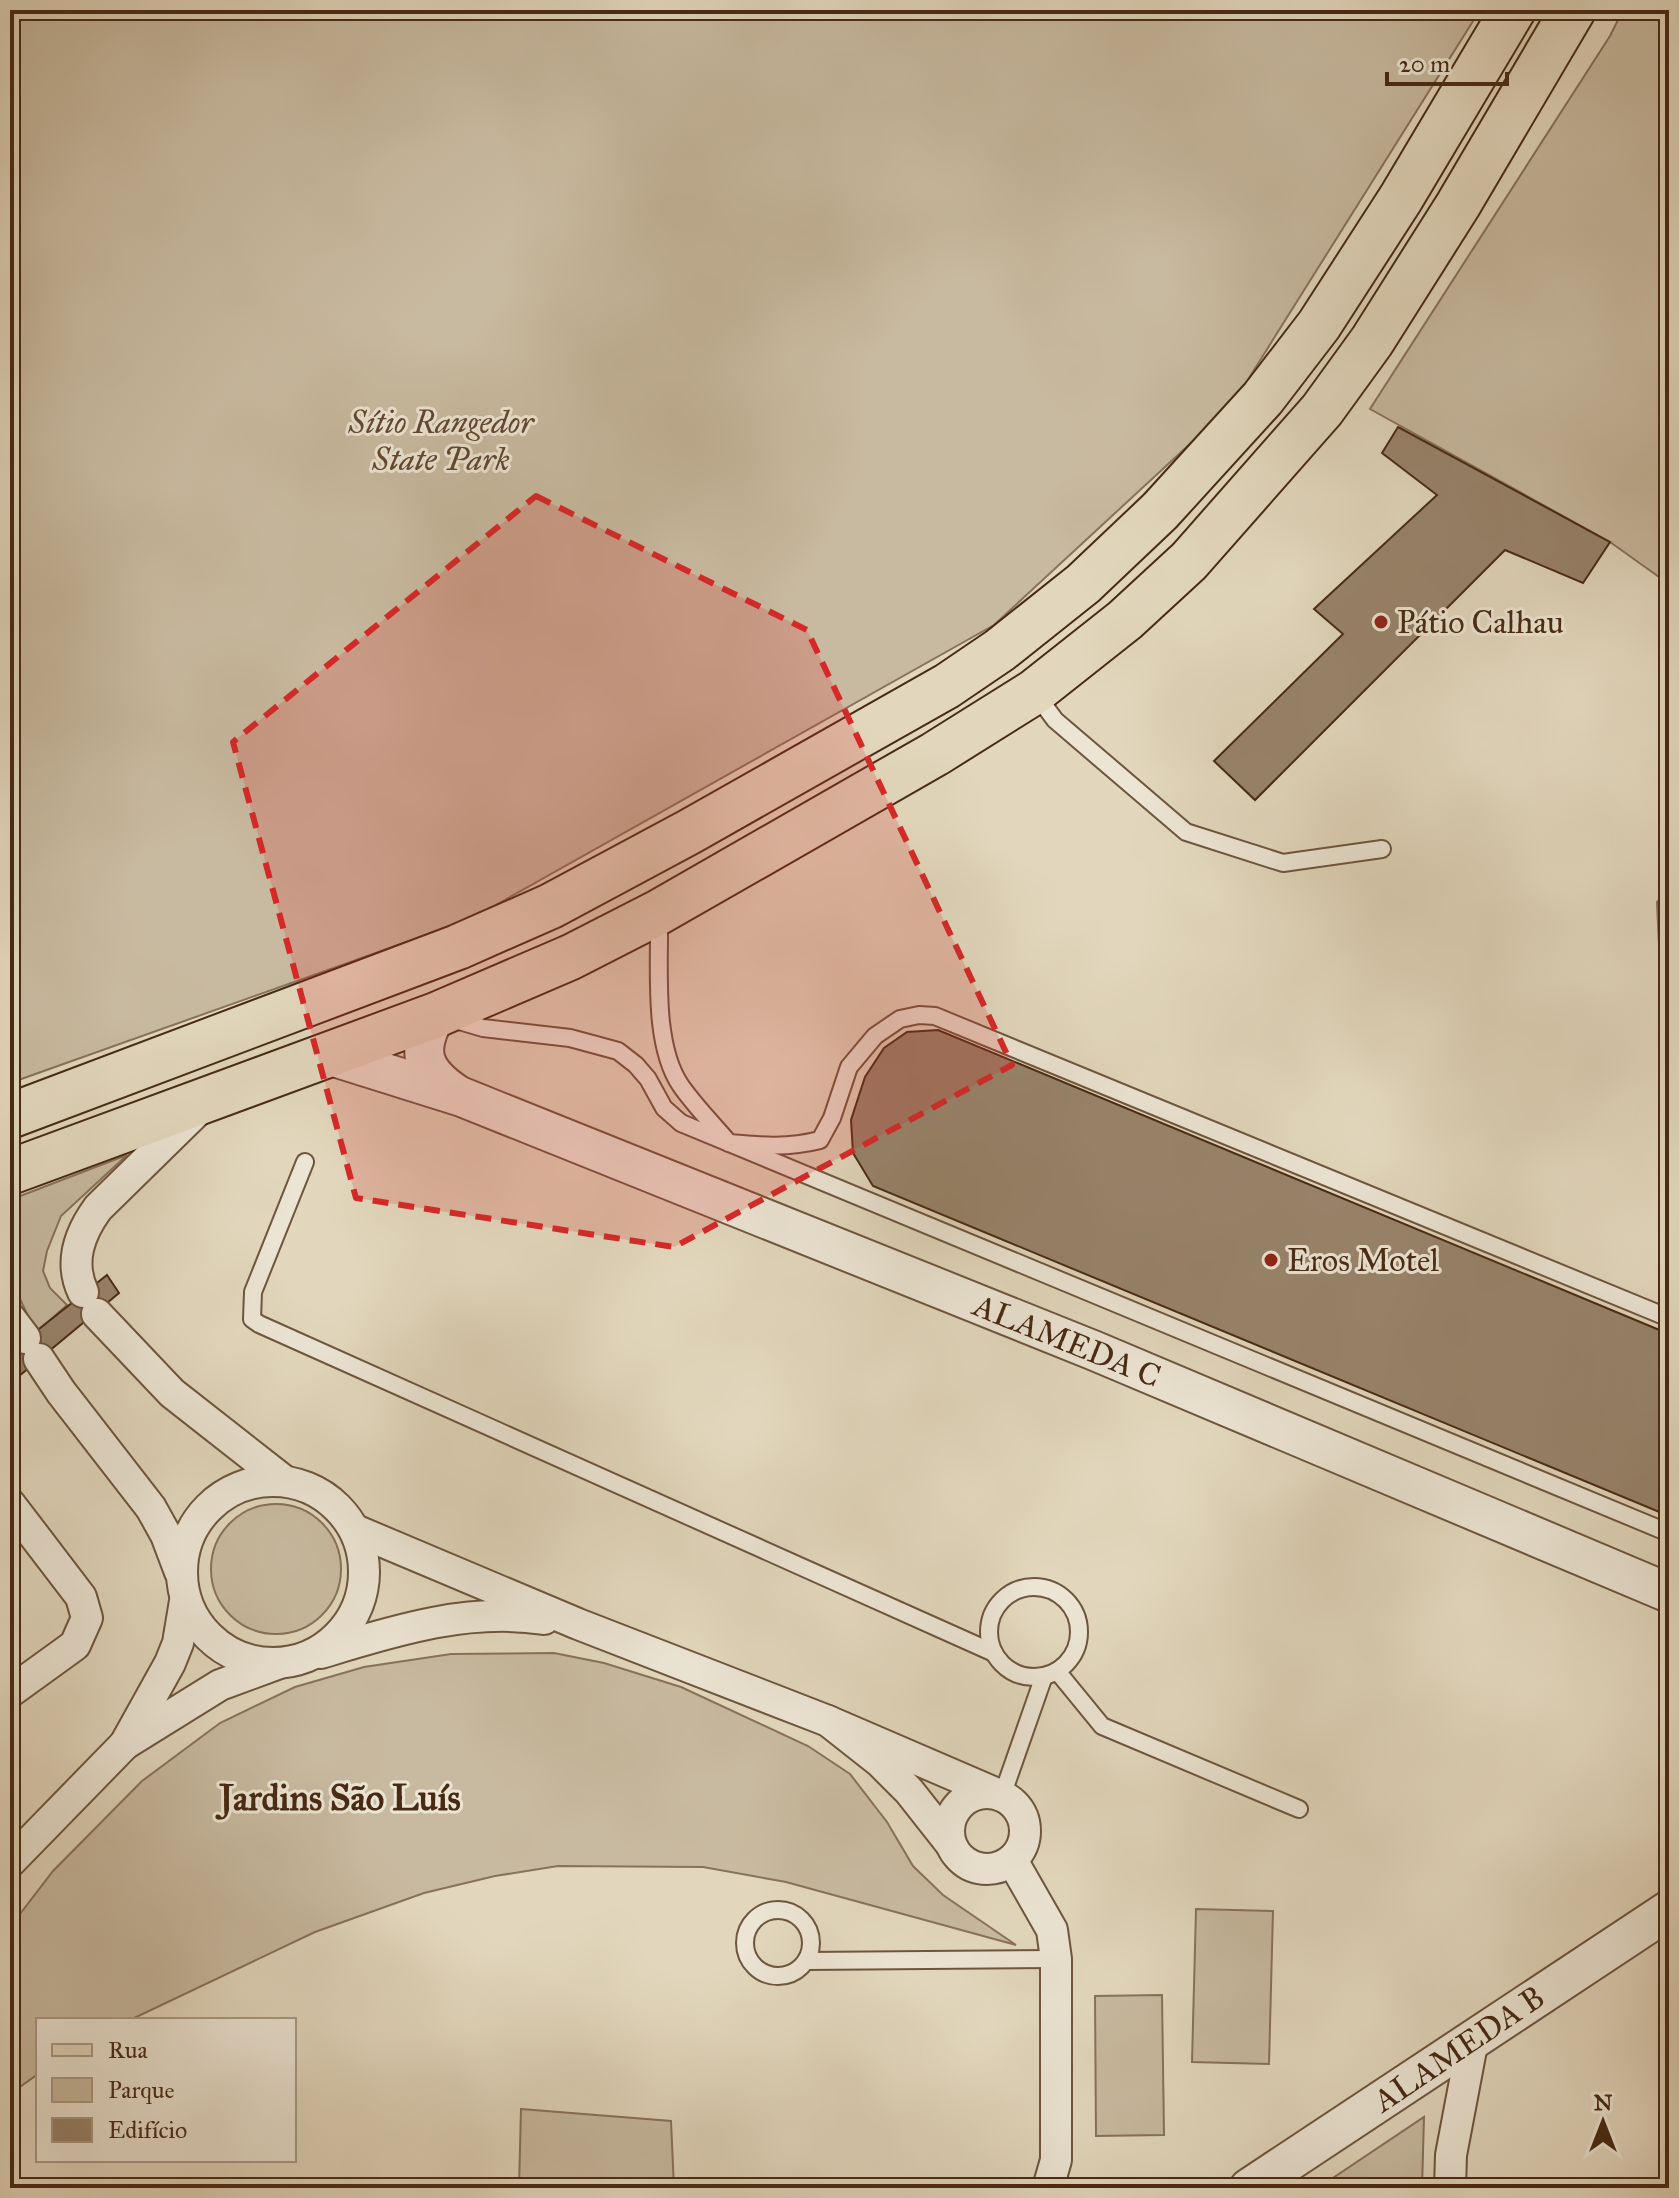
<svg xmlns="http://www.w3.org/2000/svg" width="1679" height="2198" font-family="'IM FELL Great Primer',serif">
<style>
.green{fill:#c8baa0;stroke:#88725a;stroke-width:2}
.building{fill:#98846c;stroke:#472a14;stroke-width:2}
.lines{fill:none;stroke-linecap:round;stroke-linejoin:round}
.service-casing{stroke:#6e553e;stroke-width:20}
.minor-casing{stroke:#6e553e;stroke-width:34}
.tertiary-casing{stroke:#6e553e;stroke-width:42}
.primary-casing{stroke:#472a14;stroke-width:48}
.service{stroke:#ece5d4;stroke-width:16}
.minor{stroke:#ece5d4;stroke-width:30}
.tertiary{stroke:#ece5d4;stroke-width:38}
.primary{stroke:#e2d7bd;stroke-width:44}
.marked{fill:#d62828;fill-opacity:0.2;stroke:#d62828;stroke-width:6;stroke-dasharray:16 10;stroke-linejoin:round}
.poi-dot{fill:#8f2418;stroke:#ece5d4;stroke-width:3}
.labels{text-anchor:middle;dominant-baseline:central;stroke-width:6;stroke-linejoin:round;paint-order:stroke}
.park-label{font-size:32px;font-style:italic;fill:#614730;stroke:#ece5d4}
.poi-label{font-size:32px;fill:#472a14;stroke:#ece5d4;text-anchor:start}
.street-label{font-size:32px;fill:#472a14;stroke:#ece5d4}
.quarter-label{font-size:36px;font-weight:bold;fill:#472a14;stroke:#ece5d4}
</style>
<rect width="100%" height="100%" fill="#e2d7bd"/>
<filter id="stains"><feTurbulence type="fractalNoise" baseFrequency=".0025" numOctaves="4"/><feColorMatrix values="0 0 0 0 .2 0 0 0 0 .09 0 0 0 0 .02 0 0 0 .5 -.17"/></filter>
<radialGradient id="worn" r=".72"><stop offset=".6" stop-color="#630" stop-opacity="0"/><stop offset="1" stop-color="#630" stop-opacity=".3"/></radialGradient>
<!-- green -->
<g class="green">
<path d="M10 10H1480L1232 405 994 625 471 919 10 1083Z"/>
<path d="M1623 10H1669V584L1610 542 1370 409 1610 36Z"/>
<path d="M1669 889V1026L1662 1012 1657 902Z"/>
<path d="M127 1155 61 1216 47 1251 43 1271 50 1288 67 1305 39 1330 29 1318 20 1299 15 1198Z"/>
<circle cx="276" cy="1569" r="65"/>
<path d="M554 1653 604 1663 681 1687 808 1746 850 1774 887 1822 913 1866 943 1895 1016 1945 786 1882 703 1867 558 1866 495 1876 424 1893 315 1932 130 2020H38V2074L10 2094V1927L53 1871 142 1781 220 1723 295 1687 364 1667 451 1654Z"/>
<path d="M1196 1909 1273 1911 1269 2064 1192 2062Z"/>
<path d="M1162 1995 1164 2135 1096 2136 1095 1996Z"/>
<path d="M521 2109 671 2121 674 2188H519Z"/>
<path d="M1424 2117 1422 2188H1318Z"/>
</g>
<!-- building -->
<g class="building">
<path d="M1398 427 1610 542 1583 583 1505 550 1255 800 1214 761 1343 634 1314 609 1437 495 1382 453Z"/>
<path d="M938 1030 1669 1334V1516L873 1186 853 1153 851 1120 865 1077 884 1048 907 1032Z"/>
<path d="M107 1275 119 1293 13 1381 10 1377V1352Z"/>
</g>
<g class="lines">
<!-- service casing -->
<g class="service-casing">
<g id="service">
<path d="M1035 693 1055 720 1186 832 1283 863 1382 849"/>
<path d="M659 916C660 966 652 1044 681 1086 695 1106 713 1124 729 1143 761 1146 789 1148 820 1140L832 1118 849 1067 875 1036 900 1019 919 1015 935 1016 1669 1318"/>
<path d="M449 1018 483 1028 570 1038 618 1051 636 1065 648 1079 664 1108 681 1123 1669 1533"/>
<path d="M305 1162 253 1292 252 1319 259 1324 994 1653"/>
<circle cx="1034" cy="1632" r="45"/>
<path d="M1057 1671 1102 1726 1299 1809"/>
<path d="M1002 1796 1044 1676"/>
<circle cx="778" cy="1943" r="33"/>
<path d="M806 1961 1056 1959"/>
</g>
</g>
<!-- minor casing -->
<g class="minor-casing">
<g id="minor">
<path d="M83 1292C69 1262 79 1234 98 1208L200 1108"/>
<path d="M97 1314 172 1393 283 1480"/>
<path d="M10 1318 25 1338"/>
<path d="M39 1359 61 1392 151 1508 166 1535 180 1572"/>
<circle cx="273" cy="1572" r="91"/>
<path d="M10 1504 81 1597 87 1618 75 1645 10 1692"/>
<path d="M355 1530 578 1624 828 1721"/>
<path d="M185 1601 178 1643 170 1663 125 1744 220 1685 277 1664"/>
<path d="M321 1653C393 1631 468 1607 544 1619"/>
<circle cx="987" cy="1831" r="38"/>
<path d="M950 1843 909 1791 880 1762 828 1721 1002 1796"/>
<path d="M1012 1860 1052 1930 1056 1959V2160L1048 2188"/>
<path d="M10 1862 125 1744"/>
<path d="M1450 2188 1451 2155 1473 2039"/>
</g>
</g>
<!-- tertiary casing -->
<g class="tertiary-casing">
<g id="tertiary">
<path d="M436 1015C415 1051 422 1071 456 1094"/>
<path d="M328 1055 462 1097 1095 1351 1669 1593"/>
<path d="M1249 2188 1669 1910"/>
</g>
</g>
<!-- primary casing -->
<g class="primary-casing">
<g id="primary">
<path d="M10 1116 458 947 551 906 689 832 947 686 1000 650 1083 584 1160 511 1263 398 1319 325 1401 198 1513 10"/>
<path d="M10 1172 436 1015 571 957 659 912 935 754 1034 692 1125 620 1189 561 1322 410 1372 341 1458 205 1573 10"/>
</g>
</g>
<!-- service -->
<use href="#service" class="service"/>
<!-- minor -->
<use href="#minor" class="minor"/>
<!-- tertiary -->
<use href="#tertiary" class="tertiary"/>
<!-- primary -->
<use href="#primary" class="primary"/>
</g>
<!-- marked area -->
<path class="marked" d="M536 496 807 630 1012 1065 674 1247 356 1198 233 742Z"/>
<!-- markers -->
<g class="poi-dot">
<circle cx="1381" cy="622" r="8"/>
<circle cx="1271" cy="1260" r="8"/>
</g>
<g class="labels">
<!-- park labels -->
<g class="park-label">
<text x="441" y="422">Sítio Rangedor<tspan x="441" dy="37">State Park</tspan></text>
</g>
<!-- poi labels -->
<g class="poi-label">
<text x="1397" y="622">Pátio Calhau</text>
<text x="1287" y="1260">Eros Motel</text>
</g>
<!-- street labels -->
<g class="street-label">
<text transform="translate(1067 1341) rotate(22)">ALAMEDA C</text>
<text transform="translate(1459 2049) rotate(-34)">ALAMEDA B</text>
</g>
<!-- quarter labels -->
<g class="quarter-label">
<text x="340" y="1798">Jardins São Luís</text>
</g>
</g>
<!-- margin -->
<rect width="1679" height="2198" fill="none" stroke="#e2d7bd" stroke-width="40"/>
<rect x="12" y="12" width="1655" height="2174" fill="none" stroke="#472a14" stroke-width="4"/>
<rect x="20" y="20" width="1639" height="2158" fill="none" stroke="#472a14" stroke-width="2"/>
<!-- legend -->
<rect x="36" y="2018" width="260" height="144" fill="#ece5d4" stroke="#aa9a87" stroke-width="2"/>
<rect x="52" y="2044" width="40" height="12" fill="#e2d7bd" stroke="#aa9a87" stroke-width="2"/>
<text x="108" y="2058" font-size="24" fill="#472a14">Rua</text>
<rect x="52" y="2078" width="40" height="24" fill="#c8baa0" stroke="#aa9a87" stroke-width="2"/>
<text x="108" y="2098" font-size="24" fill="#472a14">Parque</text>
<rect x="52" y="2118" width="40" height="24" fill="#98846c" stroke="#aa9a87" stroke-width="2"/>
<text x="108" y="2138" font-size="24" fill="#472a14">Edifício</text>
<!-- north arrow -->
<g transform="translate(1603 2122)" stroke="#ece5d4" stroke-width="6" paint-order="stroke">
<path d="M0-6L14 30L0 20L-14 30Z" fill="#472a14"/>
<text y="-12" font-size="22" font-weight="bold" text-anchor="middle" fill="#472a14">N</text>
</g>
<!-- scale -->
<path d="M1387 72v12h120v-12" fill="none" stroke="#472a14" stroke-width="4"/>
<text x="1399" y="72" font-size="24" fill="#472a14" stroke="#ece5d4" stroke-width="6" paint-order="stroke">20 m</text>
<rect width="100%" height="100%" filter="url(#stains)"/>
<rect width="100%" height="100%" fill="url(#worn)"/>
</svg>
